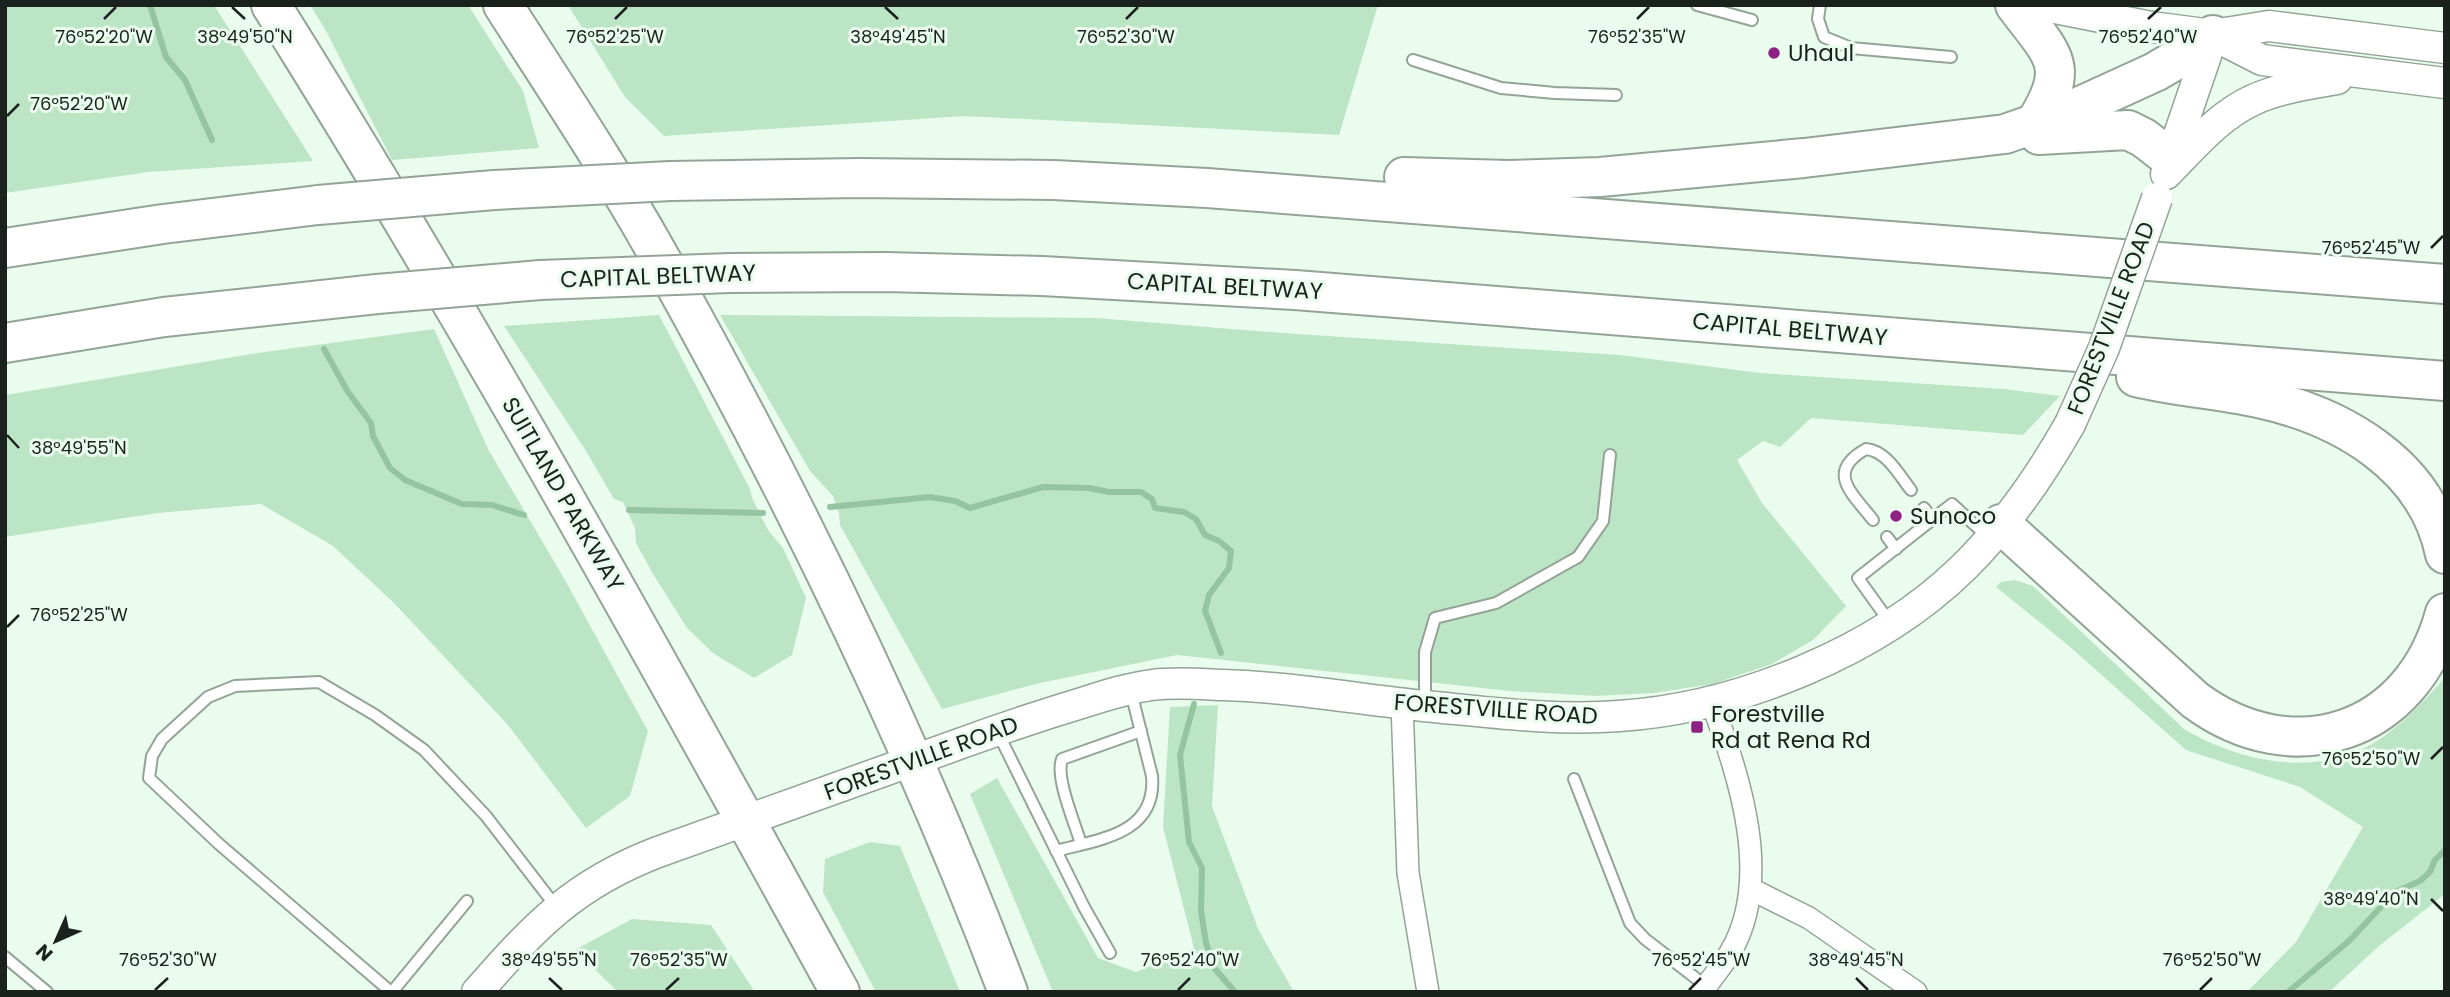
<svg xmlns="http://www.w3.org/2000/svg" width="2450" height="997" font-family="Poppins,sans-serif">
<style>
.green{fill:#bce5c6}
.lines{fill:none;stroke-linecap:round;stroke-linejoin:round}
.stream{stroke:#94c4a0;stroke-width:6}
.lane-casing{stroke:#93a497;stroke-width:14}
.street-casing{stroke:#93a497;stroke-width:24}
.secondary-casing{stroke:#93a497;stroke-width:33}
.highway-casing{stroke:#93a497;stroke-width:42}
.lane{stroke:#fff;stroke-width:10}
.street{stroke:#fff;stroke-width:21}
.secondary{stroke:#fff;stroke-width:30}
.highway{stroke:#fff;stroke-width:38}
.secondary-bridge-casing{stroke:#93a497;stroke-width:33;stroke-linecap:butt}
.highway-bridge-casing{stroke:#93a497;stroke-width:42;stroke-linecap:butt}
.secondary-bridge{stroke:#fff;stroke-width:30}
.highway-bridge{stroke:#fff;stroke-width:38}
.ticks{fill:none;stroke:#1b221d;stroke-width:2.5}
.poi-dot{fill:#8e2184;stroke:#e9fced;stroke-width:2.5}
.labels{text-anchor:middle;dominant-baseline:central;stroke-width:6;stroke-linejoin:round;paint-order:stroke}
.poi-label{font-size:23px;fill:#1b221d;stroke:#e9fced;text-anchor:start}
.street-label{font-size:23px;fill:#1b221d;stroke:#e9fced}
.ticks-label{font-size:18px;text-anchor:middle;fill:#1b221d;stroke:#e9fced;stroke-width:6;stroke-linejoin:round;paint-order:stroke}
</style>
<rect width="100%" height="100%" fill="#e9fced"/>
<!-- green -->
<g class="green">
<path d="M5 5H214L313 161 148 172 5 193Z"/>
<path d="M310 5H468L523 91 539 148 392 160 325 29Z"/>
<path d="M568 5H1378L1339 135 965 116 664 136 625 97Z"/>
<path d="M659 315 749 487 753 500 768 530 783 548 806 598 792 655 754 678 713 653 687 628 653 574 636 543 635 528 623 502 614 499 586 451 504 326Z"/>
<path d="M720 315 1096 318 1282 333 1620 355 1760 373 2004 389 2060 396 2023 435 1811 418 1780 447 1763 441 1737 460 1762 503 1846 606 1813 640 1772 664 1713 684 1653 693 1595 696 1510 691 1177 655 1040 683 942 709 840 525 839 513 833 496 810 471Z"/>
<path d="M434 329 488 449 565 580 648 731 630 796 586 828 508 725 394 603 333 546 261 504 157 513 5 537V395L251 354Z"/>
<path d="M2015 580 2033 586 2184 729C2245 765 2327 780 2387 734 2409 718 2427 698 2445 677V894L2379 946 2329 992H2247L2296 942 2363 827 2300 787 2186 750 2069 646 1996 587 2001 582Z"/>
<path d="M1218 705 1212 806 1259 931 1294 992H1053L970 794 997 778 1098 958 1136 972 1194 948 1163 827 1170 707Z"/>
<path d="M870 842 900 846 960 992H876L823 892 825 859Z"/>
<path d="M632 919 711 925 755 992H618L575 950Z"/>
</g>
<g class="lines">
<!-- stream -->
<g class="stream">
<path d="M150 5 166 57 185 80 212 140"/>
<path d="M324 349 348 392 371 423 373 436 390 468 405 480 462 504 492 505 524 515"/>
<path d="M830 507 930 497 955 501 970 508 1043 487 1089 488 1109 492H1141L1152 499 1155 508 1184 512 1196 519 1205 535 1219 541 1231 551 1229 568 1209 595 1205 611 1221 653"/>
<path d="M629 510 763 513"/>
<path d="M1194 704 1180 755 1189 842 1202 868 1201 911 1206 943 1215 969 1235 992"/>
<path d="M2288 992 2349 941 2395 892 2420 881 2430 872 2435 860 2445 850"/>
</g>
<!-- lane casing -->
<g class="lane-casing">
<g id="lane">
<path d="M1697 5 1752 20"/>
<path d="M1820 5 1818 19 1824 37 1851 48 1951 57"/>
<path d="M1413 60 1501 88 1555 93 1616 95"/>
<path d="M1924 508 1933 520"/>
<path d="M1873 520C1852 493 1825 472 1866 449 1887 451 1899 475 1911 490"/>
<path d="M1887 537 1896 549"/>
<path d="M1891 624 1858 578 1952 504 1988 537"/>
<path d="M1425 703V652L1435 618 1496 603 1578 557 1603 521 1610 455"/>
<path d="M998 733 1084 907 1110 953"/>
<path d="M1574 779 1630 923 1645 939 1706 986"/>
<path d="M1081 844C1075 823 1055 778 1062 759L1141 731"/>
<path d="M1056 851C1100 839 1157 834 1152 776L1131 692"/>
<path d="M5 957 47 992"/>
<path d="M391 992 219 844 149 778 152 756 162 739 208 697 235 686 319 682 375 715 424 750 486 816 557 908"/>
<path d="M392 992 467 901"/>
</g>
</g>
<!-- street casing -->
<g class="street-casing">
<g id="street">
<path d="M1402 703 1408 873 1428 992"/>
<path d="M1751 889 1809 918 1916 992"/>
<path d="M1702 992C1711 979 1722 966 1730 953 1774 879 1739 776 1712 703"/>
</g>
</g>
<!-- secondary casing -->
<g class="secondary-casing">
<g id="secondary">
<path d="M2040 5 2151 27 2213 35 2269 26 2445 48"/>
<path d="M2213 35 2262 60 2445 83"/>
<path d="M2168 167 2213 35"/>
<path d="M2166 174C2192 148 2218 116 2253 100 2279 88 2309 84 2337 79"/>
<path d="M477 992C535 926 574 884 658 852 758 816 859 780 959 744 1000 729 1042 715 1085 702 1107 695 1129 688 1152 685 1176 682 1199 684 1223 685 1290 687 1357 699 1424 706 1488 712 1555 721 1619 716 1738 708 1877 652 1963 568 2005 527 2041 475 2070 424"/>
</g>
</g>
<!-- highway casing -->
<g class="highway-casing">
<g id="highway">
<path d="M271 5C473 327 657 659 840 992"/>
<path d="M503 5C556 88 611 170 659 256 792 493 912 738 1008 992"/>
<path d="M2015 5C2054 57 2072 65 2034 125"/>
<path d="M2039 135 2128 130 2144 138 2171 159"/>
<path d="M1404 177 1508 180 1600 177 1804 158 2005 134 2065 113 2155 72 2191 51 2213 35"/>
<path d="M671 181 859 178 1054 180 1207 188 2445 284"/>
<path d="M5 248 163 224 318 205"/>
<path d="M730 273 885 272 1042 276 1295 290 2445 381"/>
<path d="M5 343 164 317 377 294"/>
<path d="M2136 377C2177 387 2217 389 2258 398 2342 416 2427 465 2445 554"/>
<path d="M2001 524 2195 700C2294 773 2413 733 2445 613"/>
</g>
</g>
<!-- lane -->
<use href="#lane" class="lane"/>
<!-- street -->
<use href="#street" class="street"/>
<!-- secondary -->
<use href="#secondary" class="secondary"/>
<!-- highway -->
<use href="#highway" class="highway"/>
<!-- secondary-bridge casing -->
<g class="secondary-bridge-casing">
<path id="secondary-bridge" d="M2070 424 2104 348 2157 198"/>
</g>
<!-- highway-bridge casing -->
<g class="highway-bridge-casing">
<g id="highway-bridge">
<path d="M318 205 494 190 671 181"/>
<path d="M377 294 540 280 730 273"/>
</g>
</g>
<!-- secondary-bridge -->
<use href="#secondary-bridge" class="secondary-bridge"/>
<!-- highway-bridge -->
<use href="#highway-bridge" class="highway-bridge"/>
</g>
<!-- ticks -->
<path class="ticks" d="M232 7 245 19M885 7 898 19M104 19 116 7M615 19 627 7M1126 19 1138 7M1637 19 1649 7M2148 19 2161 7M7 116 19 104M2431 248 2443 236M7 435 19 448M7 627 19 615M2431 759 2443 747M2431 899 2443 911M549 978 562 990M1856 978 1868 990M155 990 168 978M666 990 679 978M1178 990 1190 978M1689 990 1701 978M2200 990 2212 978"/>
<!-- markers -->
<g class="poi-dot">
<circle cx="1774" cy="53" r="7"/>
<circle cx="1896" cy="516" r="7"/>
<rect x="1690" y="720" width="14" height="14" rx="3.5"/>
</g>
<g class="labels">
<!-- poi labels -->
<g class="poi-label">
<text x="1788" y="53">Uhaul</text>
<text x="1910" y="516">Sunoco</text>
<text x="1711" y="714">Forestville<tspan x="1711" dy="26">Rd at Rena Rd</tspan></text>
</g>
<!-- street labels -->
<g class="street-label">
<text transform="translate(658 276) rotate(-2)">CAPITAL BELTWAY</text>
<text transform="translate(1225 286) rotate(3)">CAPITAL BELTWAY</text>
<text transform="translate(2111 318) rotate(-69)">FORESTVILLE ROAD</text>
<text transform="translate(1790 329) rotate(5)">CAPITAL BELTWAY</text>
<text transform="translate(563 494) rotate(60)">SUITLAND PARKWAY</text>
<text transform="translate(1496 709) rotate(4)">FORESTVILLE ROAD</text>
<text transform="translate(921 758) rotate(-20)">FORESTVILLE ROAD</text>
</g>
</g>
<g class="ticks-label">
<text x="104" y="43">76°52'20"W</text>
<text x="245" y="43">38°49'50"N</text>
<text x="615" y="43">76°52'25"W</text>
<text x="898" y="43">38°49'45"N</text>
<text x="1126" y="43">76°52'30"W</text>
<text x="1637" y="43">76°52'35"W</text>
<text x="2148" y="43">76°52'40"W</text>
<text x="79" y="110">76°52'20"W</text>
<text x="2371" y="254">76°52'45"W</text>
<text x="79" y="454">38°49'55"N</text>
<text x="79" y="621">76°52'25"W</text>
<text x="2371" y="765">76°52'50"W</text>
<text x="2371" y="905">38°49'40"N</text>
<text x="168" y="966">76°52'30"W</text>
<text x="679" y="966">76°52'35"W</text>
<text x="1190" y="966">76°52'40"W</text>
<text x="549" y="966">38°49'55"N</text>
<text x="1701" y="966">76°52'45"W</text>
<text x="1856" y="966">38°49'45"N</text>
<text x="2212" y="966">76°52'50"W</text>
</g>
<!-- border -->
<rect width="2450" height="997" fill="none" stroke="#1b221d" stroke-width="14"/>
<!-- north arrow -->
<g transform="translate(56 941) rotate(225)" stroke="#e9fced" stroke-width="5" paint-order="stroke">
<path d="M0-5L12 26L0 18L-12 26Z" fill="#1b221d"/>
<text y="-10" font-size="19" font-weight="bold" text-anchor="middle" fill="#1b221d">N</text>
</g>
</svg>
